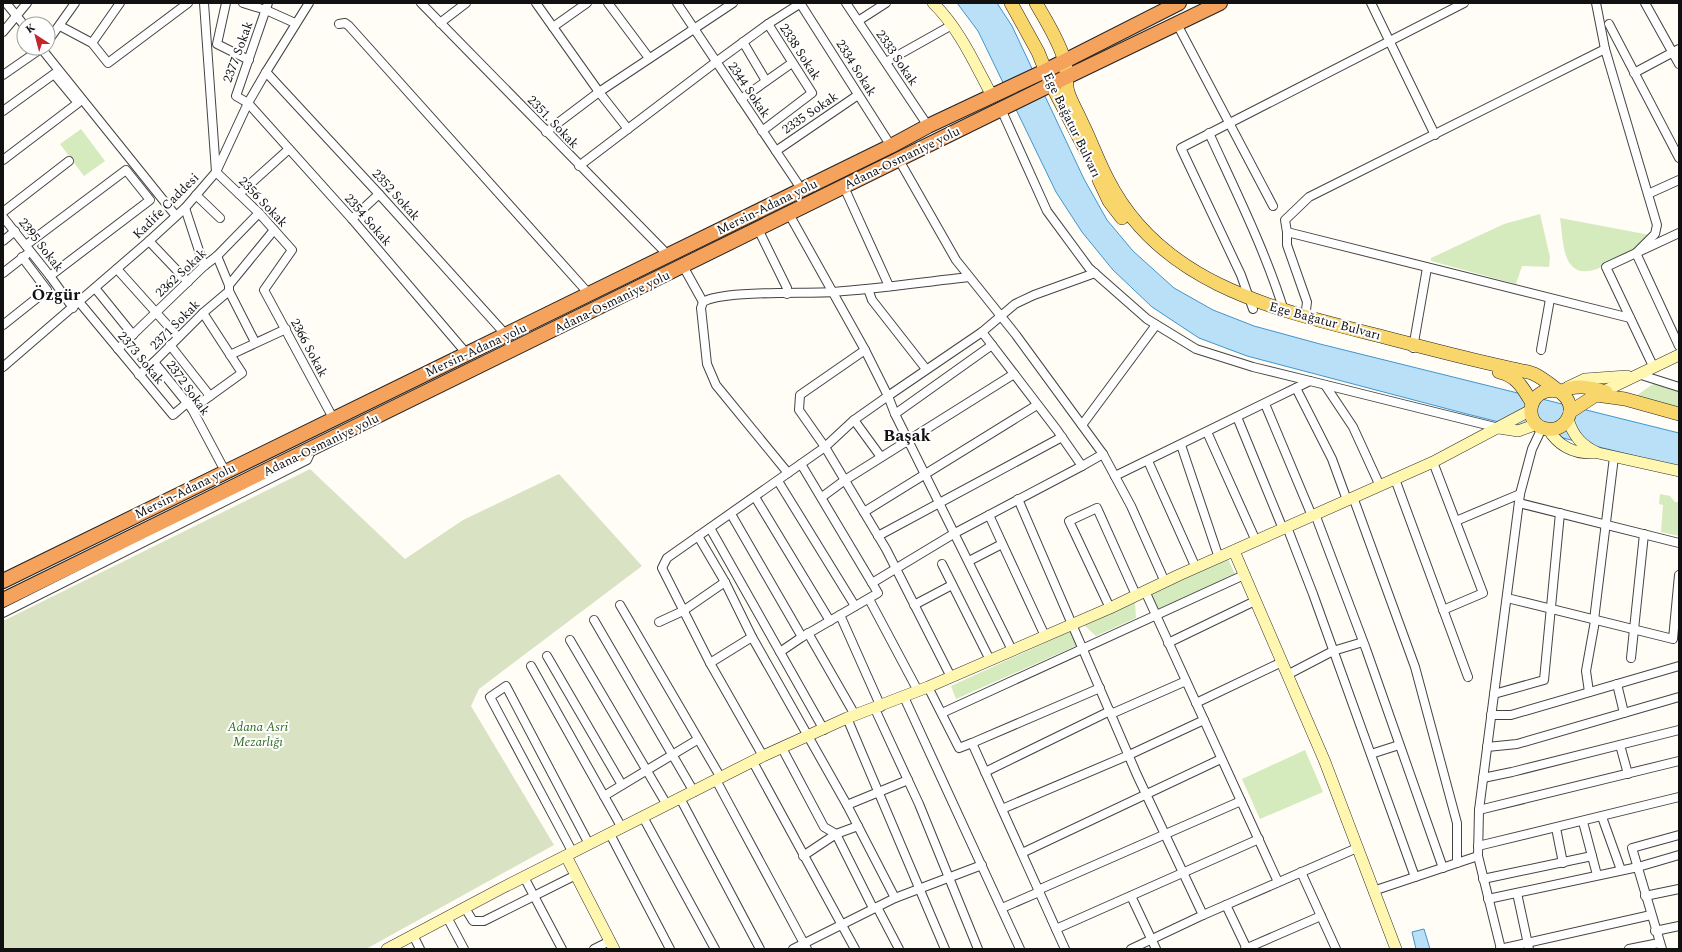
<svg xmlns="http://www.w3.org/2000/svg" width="1682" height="952" font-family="Spectral,serif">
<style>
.green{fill:#d5ebbd}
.cemetery{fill:#d9e3c4}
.water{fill:#b9e0f7;stroke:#3f96cf}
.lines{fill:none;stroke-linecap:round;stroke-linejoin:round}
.street-casing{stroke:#444;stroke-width:10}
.secondary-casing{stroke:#333;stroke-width:12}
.primary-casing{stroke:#222;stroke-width:14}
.highway-casing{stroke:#222;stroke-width:16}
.street{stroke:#fff;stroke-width:8}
.secondary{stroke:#fff6b0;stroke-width:11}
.primary{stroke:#f9d66b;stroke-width:13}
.highway{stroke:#f5a25d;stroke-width:14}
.labels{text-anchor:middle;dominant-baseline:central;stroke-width:4;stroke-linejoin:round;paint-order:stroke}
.street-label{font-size:13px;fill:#111;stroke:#fff}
.park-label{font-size:13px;font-style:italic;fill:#2f6b1f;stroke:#fff}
.district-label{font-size:17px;font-weight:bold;fill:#111;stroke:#fff}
</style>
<rect width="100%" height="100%" fill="#fffdf5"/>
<!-- green -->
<g class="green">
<path d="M81 129 105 161 84 176 60 144Z"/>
<path d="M1540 214 1550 257 1549 267 1522 266 1516 284 1431 261V258L1504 224Z"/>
<path d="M1560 218 1650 235 1651 239 1597 269C1561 281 1564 242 1560 218Z"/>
<path d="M1653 384 1679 390V410L1636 396Z"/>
<path d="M1660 494 1670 496 1675 502H1679V536L1661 532 1663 505 1659 504Z"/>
<path d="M1228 559 1235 574 1156 610 1149 595Z"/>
<path d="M1135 602 1136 618 1096 636 1084 625Z"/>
<path d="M1071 631 1078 645 956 699 951 686Z"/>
<path d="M1305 750 1323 792 1260 819 1242 779Z"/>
</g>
<!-- cemetery -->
<path class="cemetery" d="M310 469 405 559 463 520 559 474 642 566 479 689 471 706 554 845 366 949H3V621Z"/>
<!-- water -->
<g class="water">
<path d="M957 3H997L1012 26 1084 179 1107 220 1133 251 1174 288 1213 310 1254 326 1320 344 1679 433V467L1467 414 1247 356 1199 338 1152 307 1113 270 1082 232 1056 192 978 31Z"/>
<path d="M1424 929 1430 949H1416L1412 932Z"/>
</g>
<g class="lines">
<!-- street casing -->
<g class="street-casing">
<g id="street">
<path d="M6 3 24 25"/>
<path d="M204 3 216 172 259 213 292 250 264 290 333 418"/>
<path d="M226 3 217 44 249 60"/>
<path d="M243 3 266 10 295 23"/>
<path d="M268 3 236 96 248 103 352 219 467 354"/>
<path d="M421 3 669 256"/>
<path d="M536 3 599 92 628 129"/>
<path d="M608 3 649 58"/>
<path d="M677 3 802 190"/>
<path d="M800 3 891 146"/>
<path d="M846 3 928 126"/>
<path d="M1371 3 1435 135"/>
<path d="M1596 3 1605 49"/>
<path d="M1645 3 1679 64"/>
<path d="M858 21 886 3"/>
<path d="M440 23 466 3"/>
<path d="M339 24 345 23 349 26 590 295"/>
<path d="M1177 24 1273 206"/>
<path d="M1609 24 1679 158"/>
<path d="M60 26 92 43 108 63 188 3"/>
<path d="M553 27 587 3"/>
<path d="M3 32 27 3"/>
<path d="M48 41 75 3"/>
<path d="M743 42 766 81"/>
<path d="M92 43 120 3"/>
<path d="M41 48 176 216"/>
<path d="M886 62 952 25"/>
<path d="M266 72 379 194 507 336"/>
<path d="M1634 73 1679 49"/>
<path d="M3 75 42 48"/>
<path d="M741 99 792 63"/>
<path d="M1001 109 1047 211 1089 268 1147 319 1196 349 1253 367 1310 381"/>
<path d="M3 111 54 74 78 103 3 160"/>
<path d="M762 131 812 93 768 24"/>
<path d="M546 132 599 92 733 3"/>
<path d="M1209 133C1236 192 1265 250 1284 311"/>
<path d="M776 151 858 95"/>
<path d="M899 160 956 260 1016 335 1103 454"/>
<path d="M579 166 716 62 768 24 801 3"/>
<path d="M844 187 889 286"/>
<path d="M239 194 289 149"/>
<path d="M1648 194 1679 180"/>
<path d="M196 195 220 218"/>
<path d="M185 208 204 266"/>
<path d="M3 212 69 161"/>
<path d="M3 217 50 276 73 308"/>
<path d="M352 219 379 194"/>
<path d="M758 229 787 288V294"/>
<path d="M1287 232V245L1307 302 1305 318"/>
<path d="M3 241 15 231"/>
<path d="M149 241 188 282"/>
<path d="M26 245 126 170 150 200 50 276"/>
<path d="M217 256 229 285V291L255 342"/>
<path d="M683 266 703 302"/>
<path d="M117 269 178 337"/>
<path d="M3 273 26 255"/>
<path d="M229 285 274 230"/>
<path d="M95 288 133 335"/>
<path d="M868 289 872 300 926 369"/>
<path d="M80 303 173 415 187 403"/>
<path d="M1253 309 1241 275 1181 148 1464 3"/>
<path d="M1630 318 1287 232 1285 220 1309 197 1605 49 1657 225 1655 234 1636 253 1679 346"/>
<path d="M3 325 47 290 22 257"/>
<path d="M982 332 1057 430 1082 466 1103 454 1131 506 1165 582"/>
<path d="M170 345 210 396"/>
<path d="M1413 348 1427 268"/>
<path d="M118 349 204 266 217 256 259 213"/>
<path d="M865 350 800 395 799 410 825 447 886 549 951 677"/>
<path d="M1541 350 1550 299"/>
<path d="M230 355 286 329"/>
<path d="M154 362 192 409 225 471"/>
<path d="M1653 366 1606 267 1679 233"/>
<path d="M3 367 149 241 185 208 216 172 248 103 266 72 309 3"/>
<path d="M1638 374 1679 387"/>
<path d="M139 375 154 362 203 313 229 291"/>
<path d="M1325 385 1353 427 1380 486"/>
<path d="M1296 388 1332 459 1347 500"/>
<path d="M1265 404 1312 516"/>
<path d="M192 409 242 373 203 313"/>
<path d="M895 414 992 345"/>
<path d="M1237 417 1283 529"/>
<path d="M854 420 881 457"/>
<path d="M1082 425 1156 325"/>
<path d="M1207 432 1256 541"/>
<path d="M1181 445 1219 558"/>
<path d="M1148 461 1196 568"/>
<path d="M1433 462 1483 593 1443 610"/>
<path d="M788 473 716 385 707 364 701 308 703 302C722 290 805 294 833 292 878 289 924 282 969 277"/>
<path d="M1115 476 1310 381 1499 428"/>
<path d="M1395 479 1468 677"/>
<path d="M778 481 855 606"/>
<path d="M755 497 830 621"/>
<path d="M822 497 845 480 1014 374"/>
<path d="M1353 497 1415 667 1457 823V863"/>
<path d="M1018 499 1137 775 1203 915"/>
<path d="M1519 503 1679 543"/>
<path d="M864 512 1037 405"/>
<path d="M731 514 802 637"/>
<path d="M1315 514 1366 649 1443 868"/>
<path d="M989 515 1045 636"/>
<path d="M1456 521 1520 494"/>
<path d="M1287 527 1313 594 1415 877"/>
<path d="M710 528 824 730"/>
<path d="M698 536 725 582 752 637 847 805 895 898"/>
<path d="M878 536 1062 437"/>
<path d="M969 561 1002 544"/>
<path d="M942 564 990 660"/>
<path d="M872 583 955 533 1082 466"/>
<path d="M1145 591 1278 882"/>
<path d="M1507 598 1673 639 1679 575"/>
<path d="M869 599 918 691"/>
<path d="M620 605 721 778"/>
<path d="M914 605 952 585"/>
<path d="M1110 608 1069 521 1097 508 1136 595"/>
<path d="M3 613 307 460 312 449"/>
<path d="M840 615 881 707"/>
<path d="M594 620 694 792"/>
<path d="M1594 620 1614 457"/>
<path d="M659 622 683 611 725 582"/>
<path d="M808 633 855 715"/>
<path d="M570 640 667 805"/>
<path d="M1168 643 1255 601"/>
<path d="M1012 650 895 414 888 396 982 332 1015 304 1034 295 1095 273"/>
<path d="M780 652 802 637 878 593 801 464"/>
<path d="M547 656 622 785"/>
<path d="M1631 658 1644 534"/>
<path d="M710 663 752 637"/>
<path d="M531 666 622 828"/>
<path d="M1287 675 1333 651 1363 642"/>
<path d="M1617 684 1624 713"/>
<path d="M928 687 959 748 972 743 1065 949"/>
<path d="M1589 692 1586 671 1595 621"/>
<path d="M1494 694 1544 680 1560 513"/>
<path d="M904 697 1020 949"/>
<path d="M1196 703 1282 662"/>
<path d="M875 709 919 804 978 949"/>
<path d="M942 713 1244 575"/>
<path d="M1111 714 1186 681"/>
<path d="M1491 715H1511L1679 666"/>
<path d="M847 718 945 949"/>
<path d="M972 743 1100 688"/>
<path d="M1620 745 1628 774"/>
<path d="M1487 747 1517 744 1679 697"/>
<path d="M782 748 824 827 836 834 873 908"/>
<path d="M1371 754 1399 745"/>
<path d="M763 756 710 663 662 568 667 558 825 447 854 420 888 396 865 350 789 214"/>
<path d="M753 762 855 949"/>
<path d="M985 772 1110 711"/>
<path d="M1483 778 1512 772 1679 730"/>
<path d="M716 780 807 949"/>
<path d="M604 796 697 740"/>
<path d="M680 798 760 949"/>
<path d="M847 805 908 780"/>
<path d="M1002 809 1129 755 1204 720"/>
<path d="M1479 810 1679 761"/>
<path d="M643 817 715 949"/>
<path d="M1602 817 1621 870"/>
<path d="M1583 822 1597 875"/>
<path d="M1556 828 1563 863"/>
<path d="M610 834 670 949"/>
<path d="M1478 846 1679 797"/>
<path d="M573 853 490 697 506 686 589 844"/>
<path d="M1022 853 1221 759"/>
<path d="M803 856 836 834 858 826"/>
<path d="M1301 872 1336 949"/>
<path d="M524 877 562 949"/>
<path d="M1483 879 1592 856"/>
<path d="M1038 890 1241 801"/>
<path d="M1373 891 1478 856"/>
<path d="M1517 893 1529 949"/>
<path d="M1131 896 1156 949"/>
<path d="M1645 896 1679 889"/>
<path d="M1488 899 1638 867 1679 855"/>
<path d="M1226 905 1247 949"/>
<path d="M877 907 899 949"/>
<path d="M465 908 473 921H484L576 875"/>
<path d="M1002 908 1039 892"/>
<path d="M447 917 464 949"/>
<path d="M1056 929 1259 839"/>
<path d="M1655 931 1679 926"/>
<path d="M413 935 420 949"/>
<path d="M594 949 610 941"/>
<path d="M793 949 895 898 982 865"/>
<path d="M1131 949 1203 915 1357 848"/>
<path d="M1245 949 1321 916"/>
<path d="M1500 949 1651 915"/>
<path d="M1501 949 1478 856 1479 810 1520 494 1532 449 1542 428"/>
<path d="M1629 949 1659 943"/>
<path d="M1662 949 1632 848 1679 835"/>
</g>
</g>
<!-- secondary casing -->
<g class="secondary-casing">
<g id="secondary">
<path d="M933 3C959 28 975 64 992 96"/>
<path d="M1568 387 1585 379 1627 376"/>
<path d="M1598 394 1679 355"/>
<path d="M1568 419C1573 436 1582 446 1598 453L1679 471"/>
<path d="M1499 428 1518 431 1537 424"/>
<path d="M1548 429C1559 447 1574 454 1595 453"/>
<path d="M1234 551 1325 762 1396 949"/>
<path d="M566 856 614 949"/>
<path d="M387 949 502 888 763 756 847 718 928 687 1110 608 1179 575 1433 462 1531 410"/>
</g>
</g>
<!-- primary casing -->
<g class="primary-casing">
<g id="primary">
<path d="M1011 3 1038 52 1051 84 1086 151"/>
<path d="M1036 3C1046 21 1058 39 1064 59 1068 70 1065 82 1068 92 1071 102 1078 113 1082 123 1091 141 1098 161 1108 180 1160 282 1269 308 1372 334 1419 346 1466 359 1514 369 1520 371 1528 371 1534 374 1541 377 1563 393 1567 399 1576 413 1564 432 1547 429 1521 425 1528 385 1558 391"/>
<path d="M1099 180 1109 201 1122 218"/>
<path d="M1499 372C1517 376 1523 388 1532 403"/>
<path d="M1560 392C1575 384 1590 387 1606 392"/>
<path d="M1570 412 1596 395 1625 399 1679 414"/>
</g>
</g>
<!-- highway casing -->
<g class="highway-casing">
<g id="highway">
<path d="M3 581C299 435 595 292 891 146L928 126 1045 71 1179 3"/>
<path d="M3 600 1048 86 1220 3"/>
</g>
</g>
<!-- street -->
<use href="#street" class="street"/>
<!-- secondary -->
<use href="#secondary" class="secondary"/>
<!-- primary -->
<use href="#primary" class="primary"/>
<!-- highway -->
<use href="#highway" class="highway"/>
</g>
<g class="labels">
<!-- street labels -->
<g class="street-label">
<text transform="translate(238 52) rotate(-70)">2377 Sokak</text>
<text transform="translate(800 52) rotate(57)">2338 Sokak</text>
<text transform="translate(897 58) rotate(56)">2333 Sokak</text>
<text transform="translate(856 68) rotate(58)">2334 Sokak</text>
<text transform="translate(749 90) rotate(56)">2344 Sokak</text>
<text transform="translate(810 113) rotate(-34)">2335 Sokak</text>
<text transform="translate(553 122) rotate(46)">2351. Sokak</text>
<text transform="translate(1072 125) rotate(64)">Ege Bağatur Bulvarı</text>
<text transform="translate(902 158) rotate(-26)">Adana-Osmaniye yolu</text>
<text transform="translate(396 195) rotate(48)">2352 Sokak</text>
<text transform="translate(263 202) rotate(46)">2356 Sokak</text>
<text transform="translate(166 206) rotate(-45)">Kadife Caddesi</text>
<text transform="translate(767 207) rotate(-26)">Mersin-Adana yolu</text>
<text transform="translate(368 220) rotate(49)">2354 Sokak</text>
<text transform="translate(41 245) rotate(52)">2395 Sokak</text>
<text transform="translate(181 273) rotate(-43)">2362 Sokak</text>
<text transform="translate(612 302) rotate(-26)">Adana-Osmaniye yolu</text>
<text transform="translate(1325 321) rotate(15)">Ege Bağatur Bulvarı</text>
<text transform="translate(175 325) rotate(-45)">2371 Sokak</text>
<text transform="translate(309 348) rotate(62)">2366 Sokak</text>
<text transform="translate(476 350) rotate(-25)">Mersin-Adana yolu</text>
<text transform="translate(141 358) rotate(50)">2373 Sokak</text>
<text transform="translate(188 388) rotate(54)">2372 Sokak</text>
<text transform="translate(321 445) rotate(-26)">Adana-Osmaniye yolu</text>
<text transform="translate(185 491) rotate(-26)">Mersin-Adana yolu</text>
</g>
<!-- park labels -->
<g class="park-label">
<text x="258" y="727">Adana Asri<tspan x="258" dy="15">Mezarlığı</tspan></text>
</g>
<!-- district labels -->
<g class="district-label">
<text x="56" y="295">Özgür</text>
<text x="907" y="436">Başak</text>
</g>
</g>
<!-- border -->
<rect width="1682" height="952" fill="none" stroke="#111111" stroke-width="8"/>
<!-- north arrow -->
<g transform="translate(36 36) rotate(324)"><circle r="19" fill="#ffffff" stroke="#a0a0a0"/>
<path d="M0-3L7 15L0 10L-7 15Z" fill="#c4262e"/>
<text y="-6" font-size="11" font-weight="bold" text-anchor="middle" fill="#111111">K</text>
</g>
</svg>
